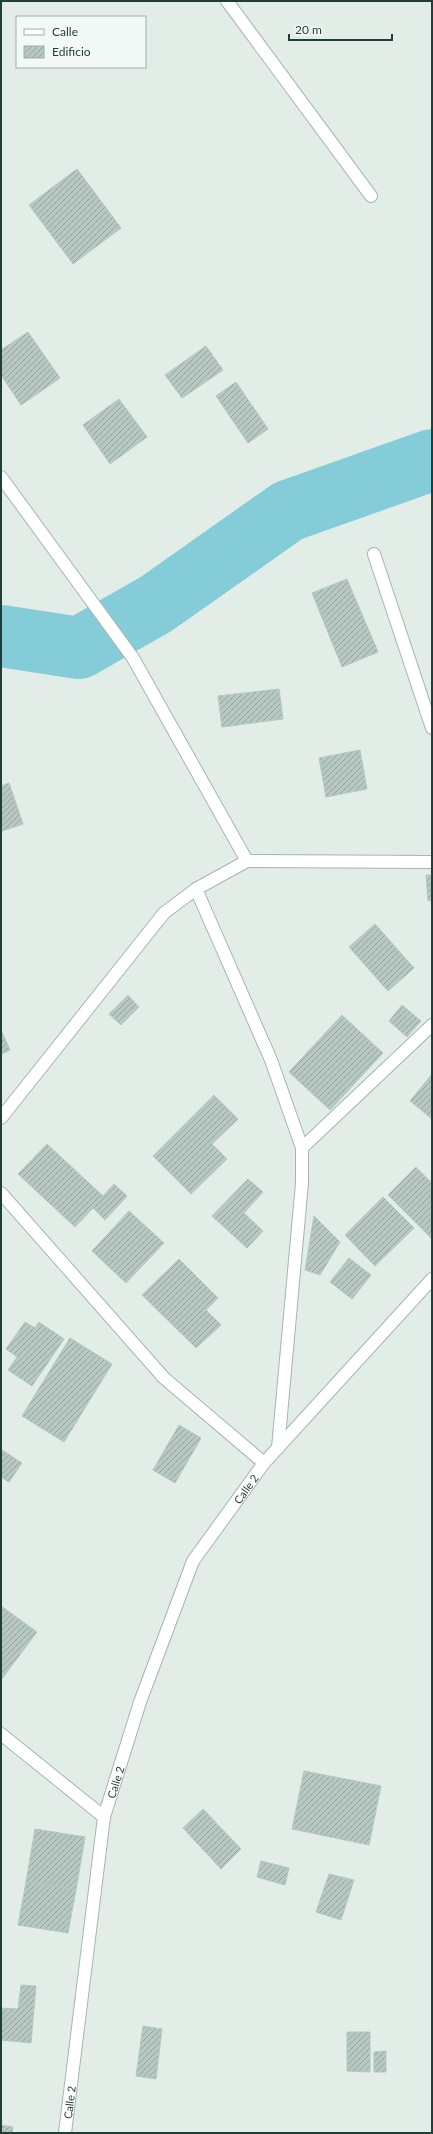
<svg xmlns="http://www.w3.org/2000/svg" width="433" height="2134" font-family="Lato,sans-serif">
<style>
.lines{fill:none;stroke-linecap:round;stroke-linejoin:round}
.river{stroke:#84cdd8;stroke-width:62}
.building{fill:url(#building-hatch);stroke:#b3c8bf}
.minor-casing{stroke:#a4b6af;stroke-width:14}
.minor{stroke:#fff;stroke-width:12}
.labels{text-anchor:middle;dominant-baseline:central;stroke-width:4;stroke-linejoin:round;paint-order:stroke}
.street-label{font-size:11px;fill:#204037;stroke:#f2f9f6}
</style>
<defs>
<pattern id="building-hatch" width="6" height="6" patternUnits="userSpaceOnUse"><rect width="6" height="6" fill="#b6c8c1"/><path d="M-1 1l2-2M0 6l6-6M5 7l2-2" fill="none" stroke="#94a49e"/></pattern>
</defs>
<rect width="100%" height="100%" fill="#e2ede8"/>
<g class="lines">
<!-- river -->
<path class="river" d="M1 636 79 648 156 604 288 511 432 460"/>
</g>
<!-- building -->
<g class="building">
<path d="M77 169 121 228 73 264 29 205Z"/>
<path d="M28 332 60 378 21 405 1 375V350Z"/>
<path d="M206 346 223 370 182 398 165 375Z"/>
<path d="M236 382 268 429 248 443 216 396Z"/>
<path d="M119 399 147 437 110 464 83 425Z"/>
<path d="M347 579 378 652 342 667 312 593Z"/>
<path d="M279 689 283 719 222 727 218 696Z"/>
<path d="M360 750 367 789 326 797 319 758Z"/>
<path d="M9 783 23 824 2 831 1 786Z"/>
<path d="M426 875H432V900L428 901Z"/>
<path d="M375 924 414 968 388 991 349 947Z"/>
<path d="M128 995 139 1007 121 1025 109 1014Z"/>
<path d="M402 1005 421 1021 407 1037 389 1021Z"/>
<path d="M342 1015 383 1053 330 1110 289 1072Z"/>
<path d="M1 1030 10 1050 1 1054Z"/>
<path d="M432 1074V1119L410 1101Z"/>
<path d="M214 1095 238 1119 212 1144 227 1159 191 1194 153 1156Z"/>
<path d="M47 1144 103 1196 114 1184 127 1196 105 1220 93 1208 75 1227 18 1174Z"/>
<path d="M416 1167 432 1183V1239L388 1195Z"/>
<path d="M248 1179 263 1192 244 1213 263 1231 247 1248 212 1216Z"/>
<path d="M383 1197 414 1228 375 1266 345 1235Z"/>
<path d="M129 1211 164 1243 126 1283 92 1251Z"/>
<path d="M314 1216 340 1242 320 1275 305 1270Z"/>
<path d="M349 1258 371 1275 352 1299 330 1282Z"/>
<path d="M179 1259 218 1298 206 1310 221 1325 196 1348 142 1295Z"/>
<path d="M25 1322 35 1328 39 1322 64 1339 32 1386 8 1370 17 1357 6 1349Z"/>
<path d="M70 1338 112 1364 64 1442 22 1416Z"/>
<path d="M179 1425 201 1438 175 1483 153 1470Z"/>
<path d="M2 1450 22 1463 9 1482 1 1477Z"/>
<path d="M1 1606 37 1632 1 1680Z"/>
<path d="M304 1771 381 1786 369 1845 292 1829Z"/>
<path d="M203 1809 241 1849 221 1869 183 1828Z"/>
<path d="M35 1829 85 1837 76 1890 26 1882Z"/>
<path d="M261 1861 289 1868 285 1885 257 1877Z"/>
<path d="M329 1874 354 1880 341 1920 316 1912Z"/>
<path d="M26 1882 76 1890 68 1933 18 1925Z"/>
<path d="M21 1985 36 1986 31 2043 1 2040V2008L18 2009Z"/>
<path d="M143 2026 162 2029 156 2079 136 2076Z"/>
<path d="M347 2032H370V2072L347 2071Z"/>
<path d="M386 2051V2072H374V2052Z"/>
<path d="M1 2125 13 2127 12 2133H1Z"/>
</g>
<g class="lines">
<!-- minor casing -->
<g class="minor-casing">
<g id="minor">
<path d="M227 1 371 196"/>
<path d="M1 477 133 658 247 861 432 862"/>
<path d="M374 554 432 728"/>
<path d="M196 889 271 1060 302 1148V1183L278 1448"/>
<path d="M1 1118 164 913 196 889 247 861"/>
<path d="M302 1148 432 1025"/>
<path d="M1 1193 164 1378 264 1463"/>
<path d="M1 1734 104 1817"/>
<path id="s1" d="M65 2133 104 1817 140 1702 193 1561 264 1463 432 1279"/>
</g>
</g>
<!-- minor -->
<use href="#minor" class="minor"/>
</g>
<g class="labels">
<!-- street labels -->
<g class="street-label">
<text stroke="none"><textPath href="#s1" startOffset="679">Calle 2</textPath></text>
<text stroke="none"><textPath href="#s1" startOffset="355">Calle 2</textPath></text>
<text stroke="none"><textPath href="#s1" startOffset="31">Calle 2</textPath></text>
</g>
</g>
<!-- border -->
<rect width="433" height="2134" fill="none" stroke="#204037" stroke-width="4"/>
<!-- legend -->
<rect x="16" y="16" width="130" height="52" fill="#f2f9f6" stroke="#9eafaa"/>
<rect x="24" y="29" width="20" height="6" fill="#ffffff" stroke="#9eafaa"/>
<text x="52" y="36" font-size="12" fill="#204037">Calle</text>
<rect x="24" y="46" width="20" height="12" fill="url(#building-hatch)" stroke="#9eafaa"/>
<text x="52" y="56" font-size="12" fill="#204037">Edificio</text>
<!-- scale -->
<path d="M289 34v6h103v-6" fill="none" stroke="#204037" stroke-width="2"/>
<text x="295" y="34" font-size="12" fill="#204037" stroke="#f2f9f6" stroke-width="3" paint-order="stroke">20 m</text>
</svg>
